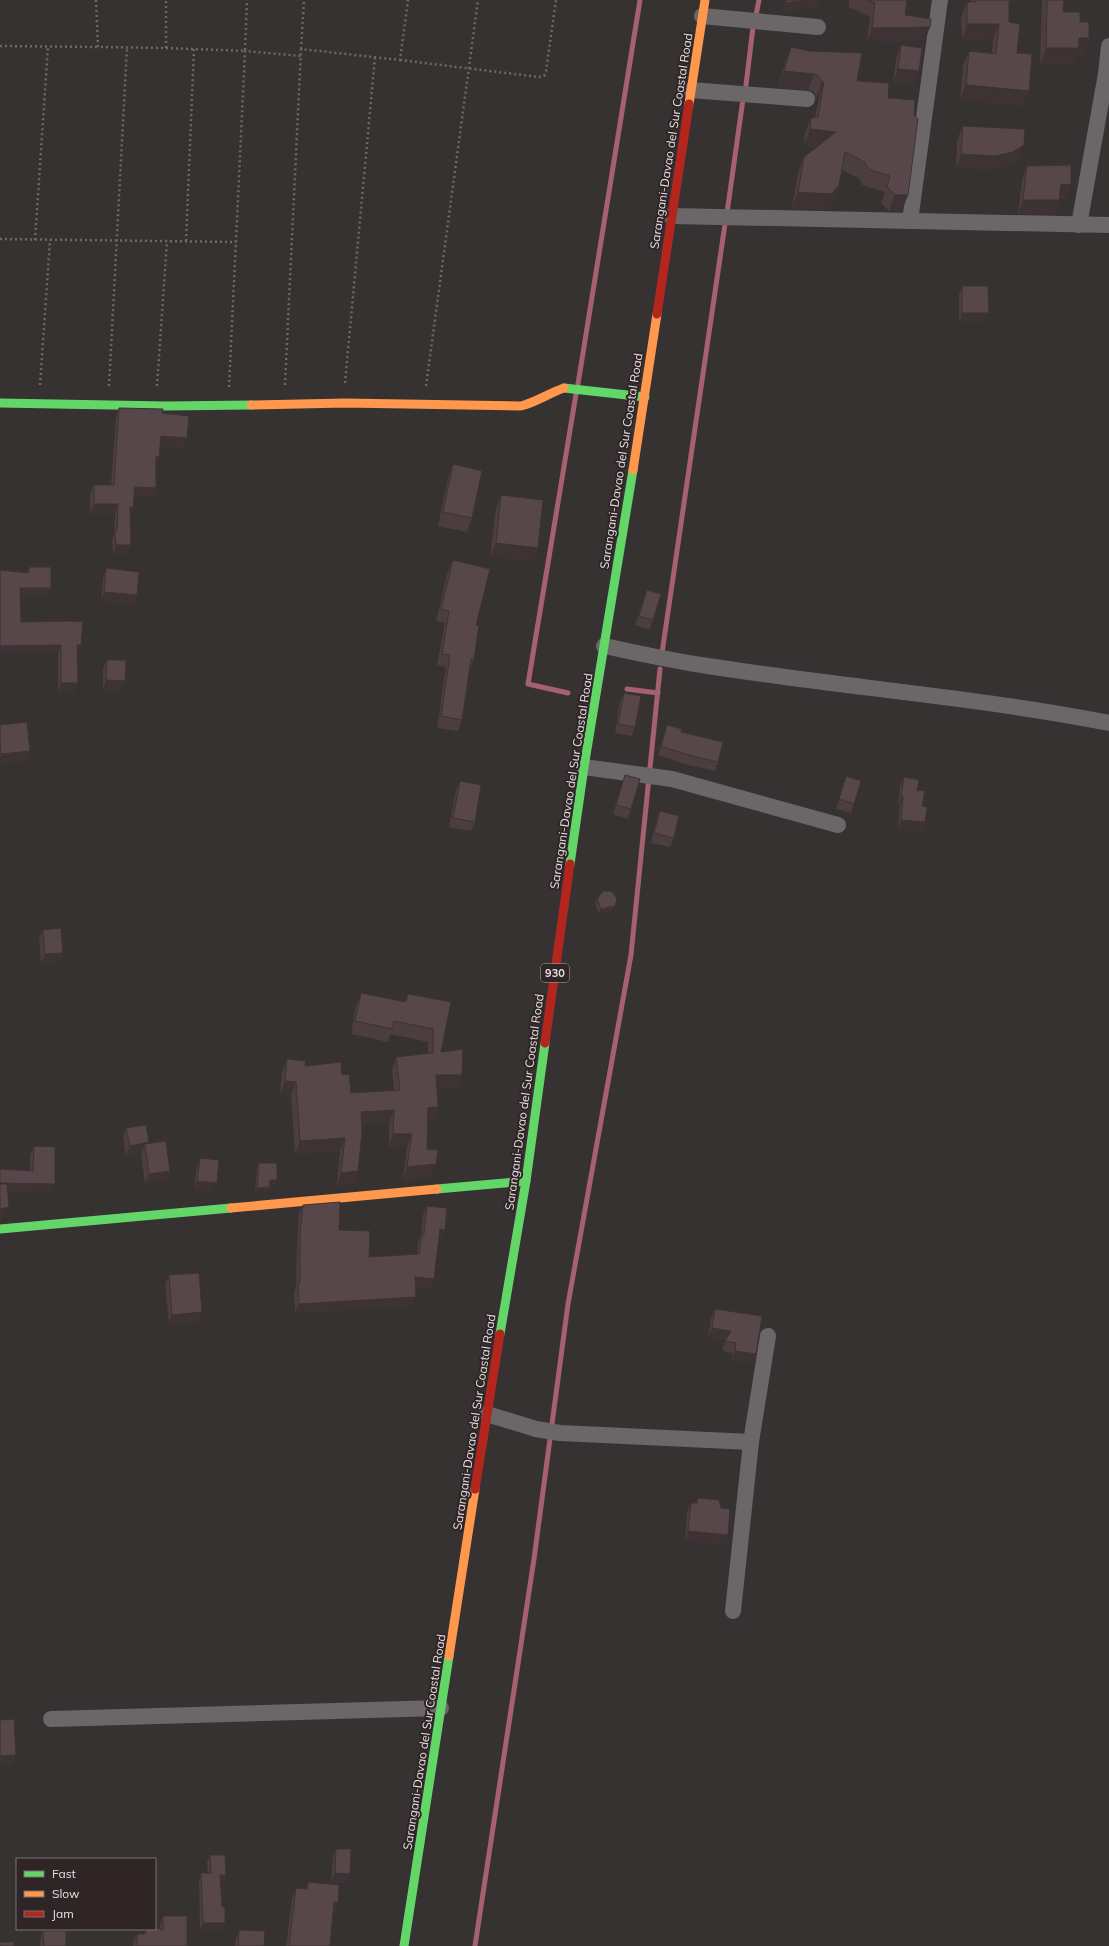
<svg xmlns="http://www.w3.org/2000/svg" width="1109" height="1946" font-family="Mulish,sans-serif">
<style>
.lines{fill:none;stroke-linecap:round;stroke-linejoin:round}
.stream{stroke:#a5616f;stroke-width:5}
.path{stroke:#6d6969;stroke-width:2.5;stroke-dasharray:2 3;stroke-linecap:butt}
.street{stroke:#6b6667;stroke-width:16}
.fast{stroke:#63d668;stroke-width:9}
.slow{stroke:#ff974d;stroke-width:9}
.jam{stroke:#b3261e;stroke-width:9}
.wall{fill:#4b3d40}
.shaded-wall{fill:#3d3234}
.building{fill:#57474a;stroke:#3d3234}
.labels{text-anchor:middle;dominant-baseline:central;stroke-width:4;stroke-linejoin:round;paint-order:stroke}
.shield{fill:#2f2527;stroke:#b0a8a9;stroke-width:1}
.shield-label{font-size:11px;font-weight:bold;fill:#e7e0e1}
.street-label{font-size:12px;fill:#e7e0e1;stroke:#2f2527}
</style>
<rect width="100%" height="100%" fill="#373232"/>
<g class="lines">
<!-- stream -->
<g class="stream">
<path d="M756 15 759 0"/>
<path d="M746 85 753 27"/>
<path d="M727 213 743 99"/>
<path d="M578 384 640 0"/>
<path d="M662 653 725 224"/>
<path d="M627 689 658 693"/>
<path d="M568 693 528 684 576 394"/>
<path d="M475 1946 534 1559 568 1304 631 955 660 669"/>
</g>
<!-- path -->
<g class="path">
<path d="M96 0 98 47 166 48V0"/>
<path d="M0 46 98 47"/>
<path d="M166 48 245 51 247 0"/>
<path d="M301 49 304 0"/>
<path d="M400 60 539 77 544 76 546 71 556 0"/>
<path d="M0 239 236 242"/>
<path d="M35 240 48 46"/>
<path d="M186 241 194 49"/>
<path d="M345 383 375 57"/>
<path d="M40 385 50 240"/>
<path d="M285 385 301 49 400 60 408 0"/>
<path d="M109 386 127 47"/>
<path d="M157 386 167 241"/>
<path d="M426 386 478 0"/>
<path d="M229 387 245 51 301 56"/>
</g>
<!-- street -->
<g class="street">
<path d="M702 16 818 27"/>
<path d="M691 90 807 99"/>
<path d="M671 216 1109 225"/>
<path d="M910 221 940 0"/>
<path d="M1079 225 1106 74 1109 46"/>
<path d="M604 646C638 653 673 661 708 666 841 687 976 697 1109 723"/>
<path d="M584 767 672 779 838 825"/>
<path d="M487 1414 536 1429 560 1433 751 1442"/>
<path d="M733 1611 751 1442 768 1336"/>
<path d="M51 1719 441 1708"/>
</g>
<!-- fast -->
<g class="fast">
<path d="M564 388 645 397"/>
<path d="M0 403 166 406 251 405"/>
<path d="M570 864 584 767 633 470"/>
<path d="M437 1189 526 1181"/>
<path d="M0 1229 231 1208"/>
<path d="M500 1334 526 1181 545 1043"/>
<path d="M404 1946 449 1656"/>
</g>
<!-- slow -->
<g class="slow">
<path d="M689 104 705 0"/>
<path d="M251 405 345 403 521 406C537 402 549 393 564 388"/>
<path d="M633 470 657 314"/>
<path d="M231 1208 437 1189"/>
<path d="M449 1656 475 1489"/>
</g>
<!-- jam -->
<g class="jam">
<path d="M657 314 689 104"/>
<path d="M545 1043 570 864"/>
<path d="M475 1489 500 1334"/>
</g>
</g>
<!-- wall -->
<g class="wall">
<path d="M849 0H907L905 15 925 40 867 41 870 17 849 7Z"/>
<path d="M971 0H1020L1018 3H1009V22L1017 53 1023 106 960 100 963 66 969 51 992 53 993 39 962 40 961 18 967 2H971Z"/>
<path d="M1042 0H1064L1063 12 1080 22 1089 38 1083 55H1076L1072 65H1040Z"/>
<path d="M901 45 919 71 914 85 893 83 896 59Z"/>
<path d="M791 47 857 81 888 98 902 211H889L881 203 885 192 862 185 859 178 842 170 839 185 834 201 825 210 792 208 798 173 804 157 817 147 804 146 805 134 811 118H815L819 98H816L813 91 808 90 778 87 785 63Z"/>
<path d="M963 126 1019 159 1008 166 990 170 956 168 957 140Z"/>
<path d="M1027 166 1066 199H1059L1054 214H1018L1022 180Z"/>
<path d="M962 286 985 322H959V295Z"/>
<path d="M119 408 162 413 183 448 160 446 159 457 156 464V488L153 497H134L133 508 130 516 128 554H113L112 540 114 535 115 514H90V495L94 485H111L116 418Z"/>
<path d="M453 464 472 518 467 532 438 526 448 478Z"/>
<path d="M501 495 533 562 490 557 496 509Z"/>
<path d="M453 560 476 625 474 659 469 671 462 720 458 731 437 728 446 667 437 665 445 623 436 621 448 571Z"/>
<path d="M29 567 48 596 21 597V622L81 645 78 653H77L75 692H58V653L0 654V570L27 572Z"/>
<path d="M106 568 137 595 134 605 101 601 103 578Z"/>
<path d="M647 590 653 620 649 630 635 625Z"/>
<path d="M107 660 121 691 103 690V669Z"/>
<path d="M624 693 635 727 632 736 615 733 620 702Z"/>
<path d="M0 725 30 751 26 761 0 763Z"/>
<path d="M667 725 681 732 718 762 715 771 688 765 658 755Z"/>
<path d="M625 775 631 809 628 819 613 814Z"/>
<path d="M846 776 854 804 851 813 836 809Z"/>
<path d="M904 777 917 791 922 806V832L898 829 900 807H898L900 787Z"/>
<path d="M460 781 475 822 471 831 449 827 456 790Z"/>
<path d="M660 811 674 838 670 847 651 843 656 821Z"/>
<path d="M597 899 613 911 599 913 595 904Z"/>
<path d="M43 930 60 962 41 963 39 939Z"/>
<path d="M361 993 405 1002 408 994 451 1002 441 1052 458 1088H437L438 1107 433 1120H428L427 1149 431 1177 403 1180 407 1147H389V1123L362 1124 358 1171 354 1184 337 1186 340 1151 295 1154 291 1095 280 1094 282 1072 287 1059 305 1066 342 1075 351 1093 394 1090 392 1070 396 1057 428 1053V1042L390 1034 388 1042 351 1034 356 1006Z"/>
<path d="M126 1128 149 1144 167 1180 145 1183 141 1154 142 1152 126 1156 123 1138Z"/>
<path d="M34 1146 51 1193 8 1192 5 1216 0 1169 30 1171V1155Z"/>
<path d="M200 1158 213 1192 194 1190 197 1167Z"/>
<path d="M259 1163 277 1180 275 1185H270L268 1192 255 1193 257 1168Z"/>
<path d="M303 1205 339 1230 369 1257 417 1254 418 1243 421 1235 423 1215 427 1206 445 1230 441 1239H439L431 1289 415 1287 416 1297 412 1306 295 1313 294 1292 296 1287 297 1245 299 1214Z"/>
<path d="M169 1275 198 1322 169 1324 165 1284Z"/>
<path d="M715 1309 756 1354 753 1363 732 1360 733 1353 722 1351 726 1340 708 1337 711 1318Z"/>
<path d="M698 1498 728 1535 725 1545 685 1541 687 1512 691 1503H696Z"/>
<path d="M336 1849 350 1874 346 1883 331 1882 333 1858Z"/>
<path d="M210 1855 224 1882H221L222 1907 225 1923 222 1930 200 1929 199 1880 201 1873H208L207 1862Z"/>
<path d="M308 1882 338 1903 334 1914 333 1913 330 1946H286L292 1899 296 1888 306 1889Z"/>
<path d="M163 1916 187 1946H133V1943L137 1934H145L160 1929V1925Z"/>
<path d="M239 1930 264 1946H235V1940Z"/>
<path d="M43 1931 66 1946H40V1940Z"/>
</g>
<!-- shaded-wall -->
<g class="shaded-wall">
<path d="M807 0H820L817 8 781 12 784 3Z"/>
<path d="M1004 0H1020L1018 3 1003 2Z"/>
<path d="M967 24H999L993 39 962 40Z"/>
<path d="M930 27 925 40 867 41 872 28Z"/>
<path d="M1079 38H1089L1083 55H1076L1072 65H1040L1046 48Z"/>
<path d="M898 69 919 71 914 85 893 83Z"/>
<path d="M784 71 814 74 808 90 778 87Z"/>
<path d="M822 82H824L819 98H816Z"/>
<path d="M966 85 1029 91 1023 106 960 100Z"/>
<path d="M810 129 836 132 830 148 804 146Z"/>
<path d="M1024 145 1019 159 1008 166 990 170 956 168 961 154Z"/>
<path d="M1061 184 1071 185 1066 199H1056Z"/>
<path d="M839 185 834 201 825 210 792 208 798 192Z"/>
<path d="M895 195H908L902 211H889Z"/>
<path d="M1023 200H1059L1054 214H1018Z"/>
<path d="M962 313H989L985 322H959Z"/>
<path d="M161 436 187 438 183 448 158 446Z"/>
<path d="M156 457H159L155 466Z"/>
<path d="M135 487 156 488 153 497H131Z"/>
<path d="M94 504H118L115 514H90Z"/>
<path d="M130 507 133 508 130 517Z"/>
<path d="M496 543 538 548 533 562 490 557Z"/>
<path d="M116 545H131L128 554H113Z"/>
<path d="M20 588H51L48 596 17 597Z"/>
<path d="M104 592 137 595 134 605 101 601Z"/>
<path d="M61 645 58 653 0 654V646Z"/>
<path d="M77 645H81L78 653H74Z"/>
<path d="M106 680 125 681 121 691 103 690Z"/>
<path d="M61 683H78L75 692H58Z"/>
<path d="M30 751 26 761 0 763V758L1 754Z"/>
<path d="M901 797H903L900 807H898Z"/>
<path d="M901 820 925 822 922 832 898 829Z"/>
<path d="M615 906 613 911 599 913 601 909Z"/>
<path d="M63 953 60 962 41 963 45 954Z"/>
<path d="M436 1075H462L458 1088H432Z"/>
<path d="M285 1081 296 1082 291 1095 280 1094Z"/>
<path d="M438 1107 433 1120H423L428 1108Z"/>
<path d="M394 1110 389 1123 356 1125 361 1112Z"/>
<path d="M393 1134H412L407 1147H389Z"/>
<path d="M345 1138 340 1151 295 1154 300 1141Z"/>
<path d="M149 1142 146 1152 145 1144 142 1152 126 1156 130 1146Z"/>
<path d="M436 1164 431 1177 403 1180 407 1167Z"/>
<path d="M170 1171 167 1180 145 1183 149 1174Z"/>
<path d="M358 1171 354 1184 337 1186 341 1173Z"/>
<path d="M270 1180H277L275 1185H269Z"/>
<path d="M197 1181 217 1183 213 1192 194 1190Z"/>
<path d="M0 1183 55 1184 51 1193 0 1192Z"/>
<path d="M269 1187 268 1192 255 1193 257 1188Z"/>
<path d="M9 1207 5 1216 0 1217V1209Z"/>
<path d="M440 1229 445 1230 441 1239H437Z"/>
<path d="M415 1277 434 1279 431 1289 411 1286Z"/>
<path d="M416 1297 412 1306 295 1313 299 1304Z"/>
<path d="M202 1312 198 1322 169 1324 172 1315Z"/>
<path d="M712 1328 731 1331 728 1340 708 1337Z"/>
<path d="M735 1351 756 1354 753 1363 732 1360Z"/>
<path d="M688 1531 728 1535 725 1545 685 1541Z"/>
<path d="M16 1755 13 1765H0V1756Z"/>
<path d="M335 1873 350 1874 346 1883 331 1882Z"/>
<path d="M220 1875H226L224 1882H218Z"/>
<path d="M334 1902 338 1903 334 1914 330 1913Z"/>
<path d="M203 1923H225L222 1930 200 1929Z"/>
</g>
<!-- building -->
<g class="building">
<path d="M787 0H807L784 3Z"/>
<path d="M868 0H907L905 15 931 19 930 27 872 28 875 3Z"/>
<path d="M976 0H1009V22L1020 24 1017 53 1032 54 1029 91 966 85 969 51 996 54 999 24H967V2H976Z"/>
<path d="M1047 0H1064L1063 12H1080V22H1089V38H1079L1078 48H1046Z"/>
<path d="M901 45 922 48 919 71 898 69Z"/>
<path d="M791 47 809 51 862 53 857 81 889 83 888 98 915 100 914 115 918 119 908 195H895L887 187 890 176 868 169 865 162 845 152 839 185 831 194 798 192 804 157 836 132 810 129 811 118 818 117 824 82H822L818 75 814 74 784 71Z"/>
<path d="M963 126 1025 129 1024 145 1013 152 995 156 961 154Z"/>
<path d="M1071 165V185L1061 184 1059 200H1023L1027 166Z"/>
<path d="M962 286H988L989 313H962Z"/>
<path d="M119 408 163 409 162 413 189 416 187 438 161 436 159 457H156V488L135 487 133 508 130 507 131 545H116L115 530H117L118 504H94V485H114Z"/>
<path d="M453 464 482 471 472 518 443 512Z"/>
<path d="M501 495 543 500 538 548 496 543Z"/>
<path d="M453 560 490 569 476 625 479 626 474 659H471L462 720 441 716 450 655 442 654 449 611 441 609Z"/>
<path d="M29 567H51V588H20L21 622 68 621 83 622 81 645H77L78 683H61V645L0 646V570L29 573Z"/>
<path d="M106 568 139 572 137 595 104 592Z"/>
<path d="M647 590 661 594 653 620 639 616Z"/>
<path d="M107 660H126L125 681 106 680Z"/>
<path d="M624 693 641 696 635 727 618 724Z"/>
<path d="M27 722 30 751 1 754 0 742V725Z"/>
<path d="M667 725 682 729 681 732 723 742 718 762 692 756 661 746Z"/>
<path d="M625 775 640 779 631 809 616 805Z"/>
<path d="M846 776 861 781 854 804 839 799Z"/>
<path d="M904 777 919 780 917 791 925 790 922 806 927 807 925 822 901 820 903 797H901Z"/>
<path d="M460 781 481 785 475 822 453 818Z"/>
<path d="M660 811 679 816 674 838 654 833Z"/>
<path d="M603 891H611L617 898 615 906 601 909 597 899Z"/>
<path d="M61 928 63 953 45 954 43 930Z"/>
<path d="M361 993 406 1002 408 994 451 1002 441 1052 463 1049 462 1075H436L438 1107 428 1108 427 1149 438 1150 436 1164 407 1167 412 1134H393L394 1110 361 1112 362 1133 358 1171 341 1173 345 1138 300 1141 296 1082 285 1081 287 1059 306 1061 305 1066 341 1062 342 1075 349 1074 351 1093 400 1090 396 1057 433 1053V1029L394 1021 392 1029 355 1021Z"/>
<path d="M146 1125 149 1142 130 1146 126 1128Z"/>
<path d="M166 1141 170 1171 149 1174 145 1144Z"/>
<path d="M34 1146 55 1147V1184L0 1183V1169L33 1171Z"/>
<path d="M200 1158 219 1160 217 1183 197 1181Z"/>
<path d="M259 1163H277V1180H270L269 1187 257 1188Z"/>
<path d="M0 1184H7L9 1207 0 1209Z"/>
<path d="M340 1202 339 1230 370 1231 369 1257 419 1254 422 1234H424L427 1206 447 1208 445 1230 440 1229 434 1279 415 1277 416 1297 299 1304 298 1283H300V1235L303 1205Z"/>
<path d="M199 1273 202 1312 172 1315 169 1275Z"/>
<path d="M715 1309 762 1316 756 1354 735 1351 736 1343 725 1341 731 1331 712 1328Z"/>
<path d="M698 1498 719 1500 721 1508 730 1509 728 1535 688 1531 691 1503H697Z"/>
<path d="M14 1719 16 1755 0 1756V1720Z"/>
<path d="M336 1849H351L350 1874 335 1873Z"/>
<path d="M210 1855H225L226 1875H220L222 1907H225V1923H203L201 1873H211Z"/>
<path d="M308 1882 339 1885 338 1903 334 1902 330 1946H289L296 1888 308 1889Z"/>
<path d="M163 1916H187V1946H137V1934H145L147 1929H155V1927L163 1930Z"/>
<path d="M239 1930 265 1931 264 1946H238Z"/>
<path d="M43 1931H66V1946H44Z"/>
<rect x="0" y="1942" width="14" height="4"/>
</g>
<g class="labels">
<!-- shield labels -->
<rect class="shield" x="541" y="964" width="28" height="18" rx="3"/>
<g class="shield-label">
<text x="555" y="973">930</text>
</g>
<!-- street labels -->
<g class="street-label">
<text transform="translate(671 141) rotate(-81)">Sarangani-Davao del Sur Coastal Road</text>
<text transform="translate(621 461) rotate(-81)">Sarangani-Davao del Sur Coastal Road</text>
<text transform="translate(571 781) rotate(-81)">Sarangani-Davao del Sur Coastal Road</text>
<text transform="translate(524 1102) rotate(-82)">Sarangani-Davao del Sur Coastal Road</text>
<text transform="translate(474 1422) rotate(-81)">Sarangani-Davao del Sur Coastal Road</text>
<text transform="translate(424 1742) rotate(-81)">Sarangani-Davao del Sur Coastal Road</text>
</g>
</g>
<!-- legend -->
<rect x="16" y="1858" width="140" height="72" fill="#2f2527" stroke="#797071"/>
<rect x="24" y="1871" width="20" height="6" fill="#63d668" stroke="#797071"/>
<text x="52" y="1878" font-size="12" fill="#e7e0e1">Fast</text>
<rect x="24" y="1891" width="20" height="6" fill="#ff974d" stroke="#797071"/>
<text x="52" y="1898" font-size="12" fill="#e7e0e1">Slow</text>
<rect x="24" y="1911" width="20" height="6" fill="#b3261e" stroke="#797071"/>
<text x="52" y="1918" font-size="12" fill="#e7e0e1">Jam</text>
</svg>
